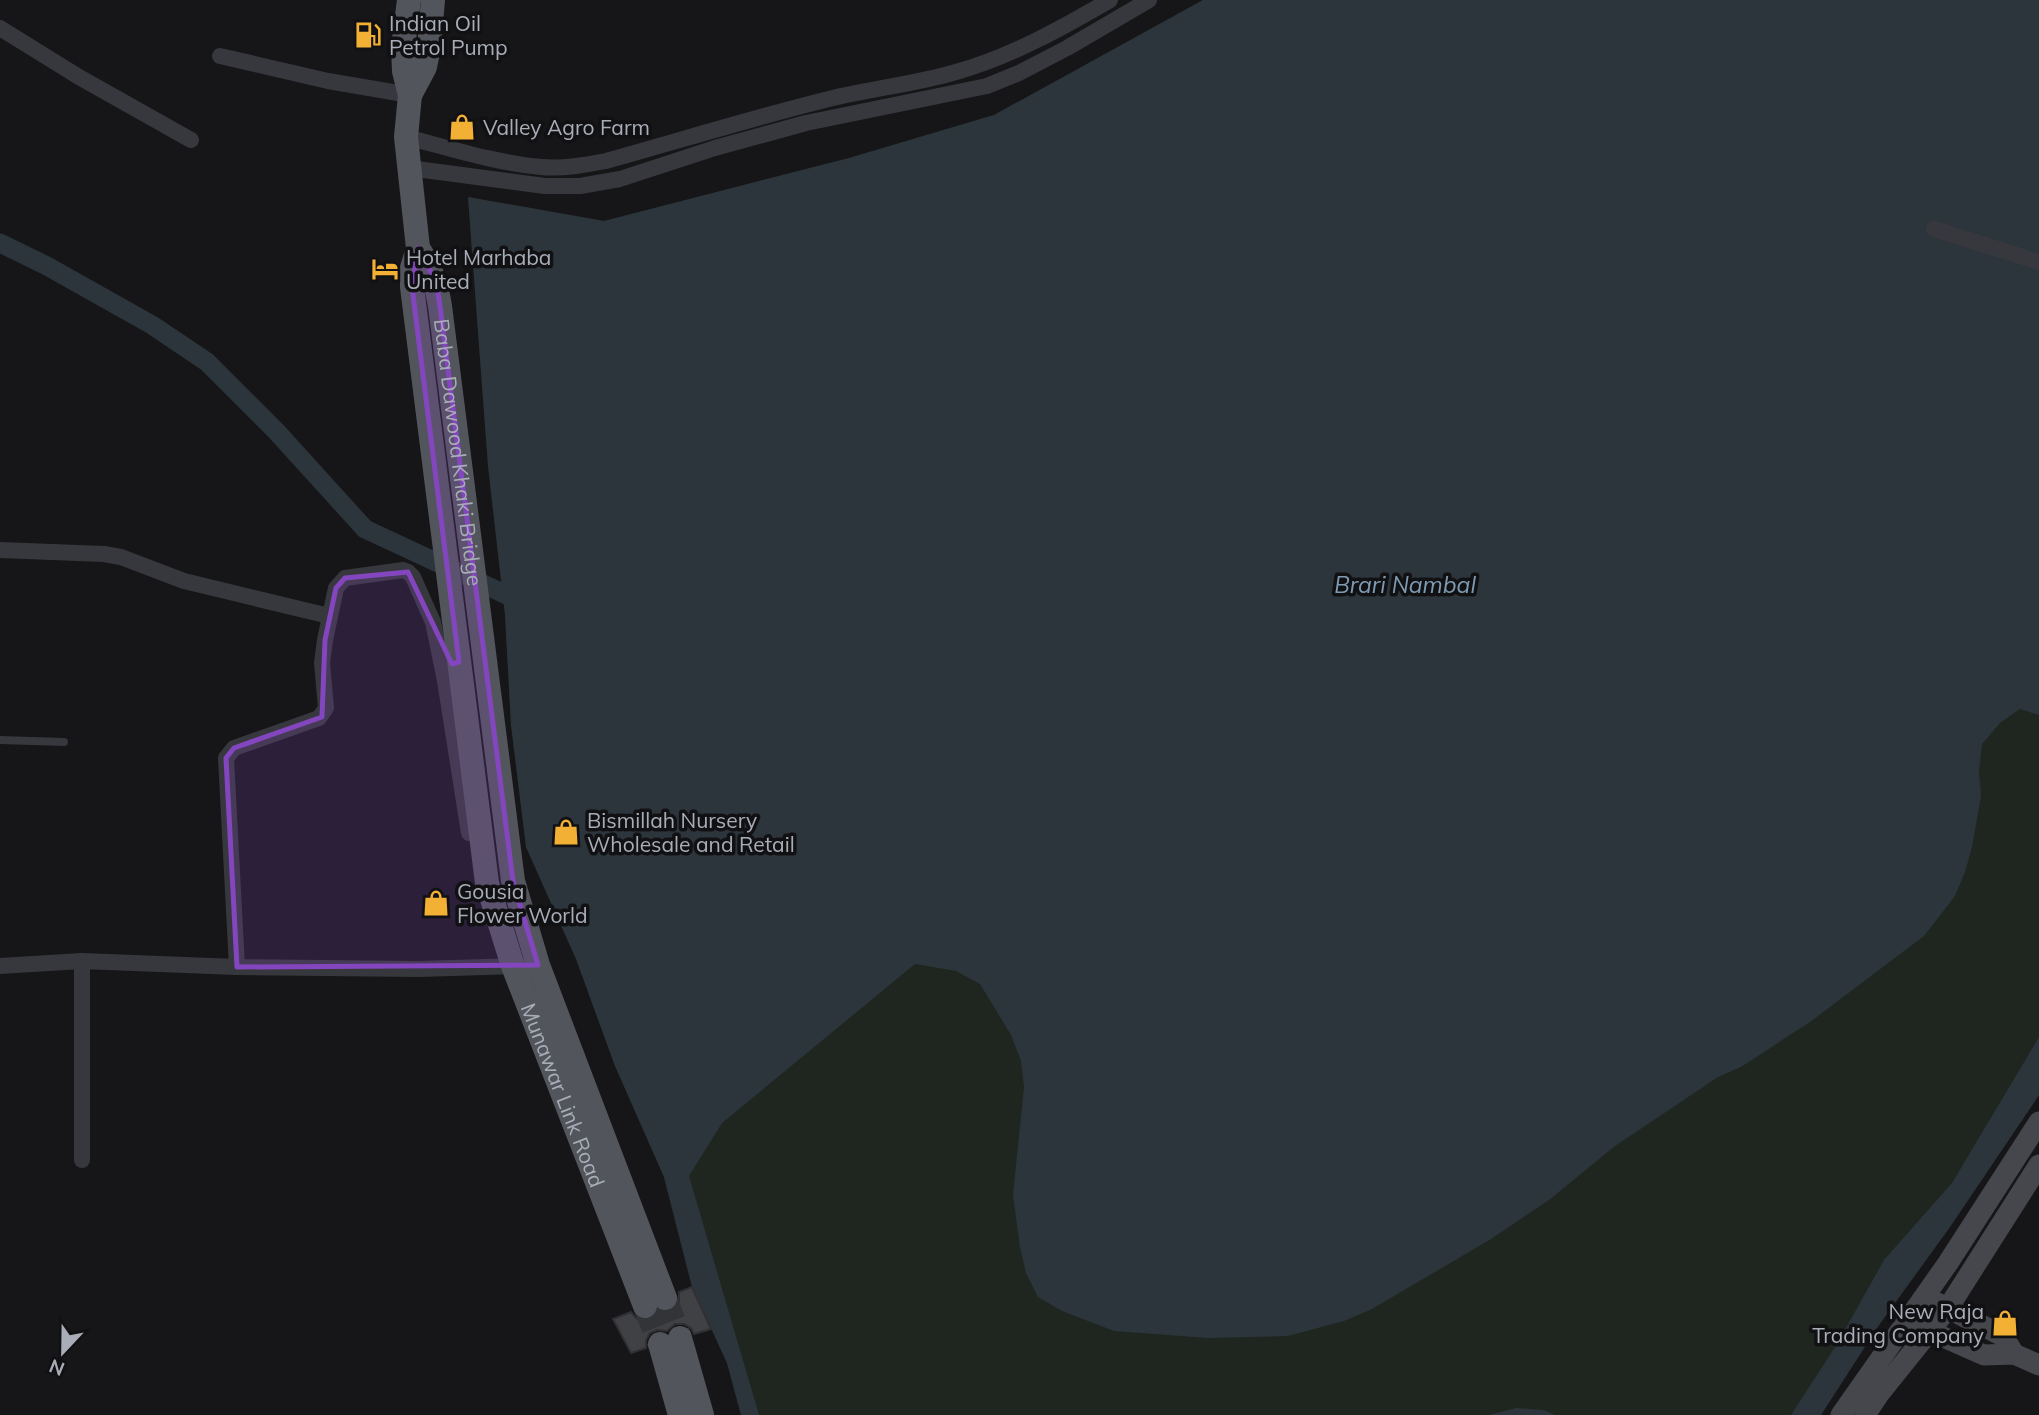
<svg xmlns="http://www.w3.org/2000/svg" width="2039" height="1415" font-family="Mulish,sans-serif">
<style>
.green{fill:#1e261f}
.water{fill:#2c353c}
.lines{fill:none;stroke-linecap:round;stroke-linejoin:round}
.canal{stroke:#2c353c;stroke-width:19}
.building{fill:#404145;stroke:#303034;stroke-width:2}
.primary-tunnel{stroke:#333438;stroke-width:24;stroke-dasharray:24 12;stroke-linecap:butt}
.lane{stroke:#37383d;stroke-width:8}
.street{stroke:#37383d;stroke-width:16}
.secondary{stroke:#45474d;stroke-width:21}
.primary{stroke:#53555c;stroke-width:24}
.marked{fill:#8446be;fill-opacity:0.2;stroke:#8446be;stroke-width:5;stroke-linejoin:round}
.labels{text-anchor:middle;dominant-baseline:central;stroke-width:7;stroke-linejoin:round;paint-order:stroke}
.poi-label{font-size:21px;fill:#a8adb8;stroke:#111113;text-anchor:start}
.street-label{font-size:21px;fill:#a8adb8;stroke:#111113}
.water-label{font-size:23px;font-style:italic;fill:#7f9bb3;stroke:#111113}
</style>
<rect width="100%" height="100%" fill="#161618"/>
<!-- green -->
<path class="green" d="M1203 0H2039V1095L1950 1227 1879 1325 1821 1415H741L727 1363 692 1287 664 1177 615 1066 576 959 526 847 511 725 505 615 488 466 468 197 604 221 849 158 994 115Z"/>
<!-- water -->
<g class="water">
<path d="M1203 0H2039V715L2020 709 2000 723 1982 744 1979 771 1981 796 1972 847 1965 872 1955 896 1924 936 1810 1022 1741 1067 1718 1077 1615 1146 1549 1200 1491 1239 1372 1309 1344 1321 1288 1336 1208 1338 1114 1331 1062 1311 1038 1297 1026 1273 1020 1247 1013 1195 1024 1087 1021 1061 1011 1035 980 984 956 971 915 964 722 1123 689 1176 759 1415H741L727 1363 692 1287 664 1177 615 1066 576 959 526 847 511 725 505 615 488 466 468 197 604 221 849 158 994 115Z"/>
<path d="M2039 1037V1095L1950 1227 1879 1325 1821 1415H1791L1837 1344 1884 1260 1952 1183Z"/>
<path d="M1516 1408 1544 1410 1555 1415H1489Z"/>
</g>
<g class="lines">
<!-- canal -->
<path class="canal" d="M0 243 47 266 152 325 207 362 276 431 365 529 526 604"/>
</g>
<!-- building -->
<path class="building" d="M692 1287 711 1329 694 1334 691 1328 684 1324H675L667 1331 657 1330 650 1333 646 1340V1348L631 1353 613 1319 631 1312 636 1318 642 1321 650 1320 656 1316 659 1311 663 1313 671 1312 676 1308 679 1301V1292Z"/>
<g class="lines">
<!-- primary-tunnel -->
<g class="primary-tunnel">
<path d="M665 1298 680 1338"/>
<path d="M645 1306 660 1344"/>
</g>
<!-- lane -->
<path class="lane" d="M0 740 64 742"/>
<!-- street -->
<g class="street">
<path d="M0 28 79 77 191 140"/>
<path d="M220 56 328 81 410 95"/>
<path d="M406 137C449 148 496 163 541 167 563 169 585 165 606 161 678 141 749 119 821 101 866 89 912 85 956 72 1010 57 1062 28 1110 0"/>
<path d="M409 168 545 186H580L620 179 715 148 806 123 987 86 1019 73 1067 48 1149 0"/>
<path d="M1934 229 2039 262"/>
<path d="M0 550 104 554 121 557 184 581 329 616"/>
<path d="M0 966 82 961 237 967 419 969 522 966"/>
<path d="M237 967 226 758 234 748 319 718 326 708 322 663 325 640 336 588 345 578 403 570 408 572 413 577 433 622 445 681 469 833"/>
<path d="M82 1160V961"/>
</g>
<!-- secondary -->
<g class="secondary">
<path d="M1937 1303 2003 1336 2014 1354"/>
<path d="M1916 1325 1984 1355 2014 1354 2039 1365"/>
<path d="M1841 1415 1948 1263 2039 1122"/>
<path d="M1865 1415 1879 1394 1948 1308 2039 1165"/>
</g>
<!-- primary -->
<g class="primary">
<path id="s1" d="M409 0 403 47 404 71 410 95 406 137 418 248 412 268V287L487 883 513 966 645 1306"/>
<path d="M410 95 425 67 429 47 433 0"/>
<path id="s2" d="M418 248C431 268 436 282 440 306L513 881 538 965 665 1298"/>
<path d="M680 1338 702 1415"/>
<path d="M660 1344 680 1415"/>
</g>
</g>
<!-- marked area -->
<path class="marked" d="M418 248 436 281 440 306 513 881 538 965 237 967 226 758 234 748 322 717 325 640 336 588 345 578 408 572 452 664 459 662 412 287Z"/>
<!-- icons -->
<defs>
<g id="fuel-bare" transform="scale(2.1)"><path d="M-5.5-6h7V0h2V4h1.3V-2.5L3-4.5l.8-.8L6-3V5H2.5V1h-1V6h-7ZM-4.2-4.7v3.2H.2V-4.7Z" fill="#f2b134" stroke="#111113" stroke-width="2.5" paint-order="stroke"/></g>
<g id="shop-bare" transform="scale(2.1)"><path d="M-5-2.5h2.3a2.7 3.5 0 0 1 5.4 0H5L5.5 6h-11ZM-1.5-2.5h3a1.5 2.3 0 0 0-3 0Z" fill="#f2b134" stroke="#111113" stroke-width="2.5" paint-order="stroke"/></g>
<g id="hotel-bare" transform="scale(2.1)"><path d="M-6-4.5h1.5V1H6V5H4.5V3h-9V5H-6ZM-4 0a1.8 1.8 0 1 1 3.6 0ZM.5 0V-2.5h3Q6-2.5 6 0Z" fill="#f2b134" stroke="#111113" stroke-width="2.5" paint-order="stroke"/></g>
</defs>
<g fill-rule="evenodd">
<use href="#fuel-bare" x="368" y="35"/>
<use href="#shop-bare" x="462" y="127"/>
<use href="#hotel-bare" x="385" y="269"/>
<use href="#shop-bare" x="566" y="832"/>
<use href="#shop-bare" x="436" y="903"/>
<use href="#shop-bare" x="2005" y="1323"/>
</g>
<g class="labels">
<!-- poi labels -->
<g class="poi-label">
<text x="389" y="23">Indian Oil<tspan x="389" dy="24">Petrol Pump</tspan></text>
<text x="483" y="127">Valley Agro Farm</text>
<text x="406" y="257">Hotel Marhaba<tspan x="406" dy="24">United</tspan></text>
<text x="587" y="820">Bismillah Nursery<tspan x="587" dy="24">Wholesale and Retail</tspan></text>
<text x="457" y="891">Gousia<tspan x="457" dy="24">Flower World</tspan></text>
<text x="1984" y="1311" text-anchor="end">New Raja<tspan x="1984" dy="24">Trading Company</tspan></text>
</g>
<!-- street labels -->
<g class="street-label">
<text stroke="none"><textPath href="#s2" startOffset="210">Baba Dawood Khaki Bridge</textPath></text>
<text stroke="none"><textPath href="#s1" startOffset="1116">Munawar Link Road</textPath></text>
</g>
<!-- water labels -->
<g class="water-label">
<text x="1405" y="584">Brari Nambal</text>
</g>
</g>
<!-- north arrow -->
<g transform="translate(63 1352) rotate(202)" stroke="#111113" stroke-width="5" paint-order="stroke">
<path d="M0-5L12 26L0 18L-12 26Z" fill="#a8adb8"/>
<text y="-10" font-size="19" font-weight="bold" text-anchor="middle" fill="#a8adb8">N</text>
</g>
</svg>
